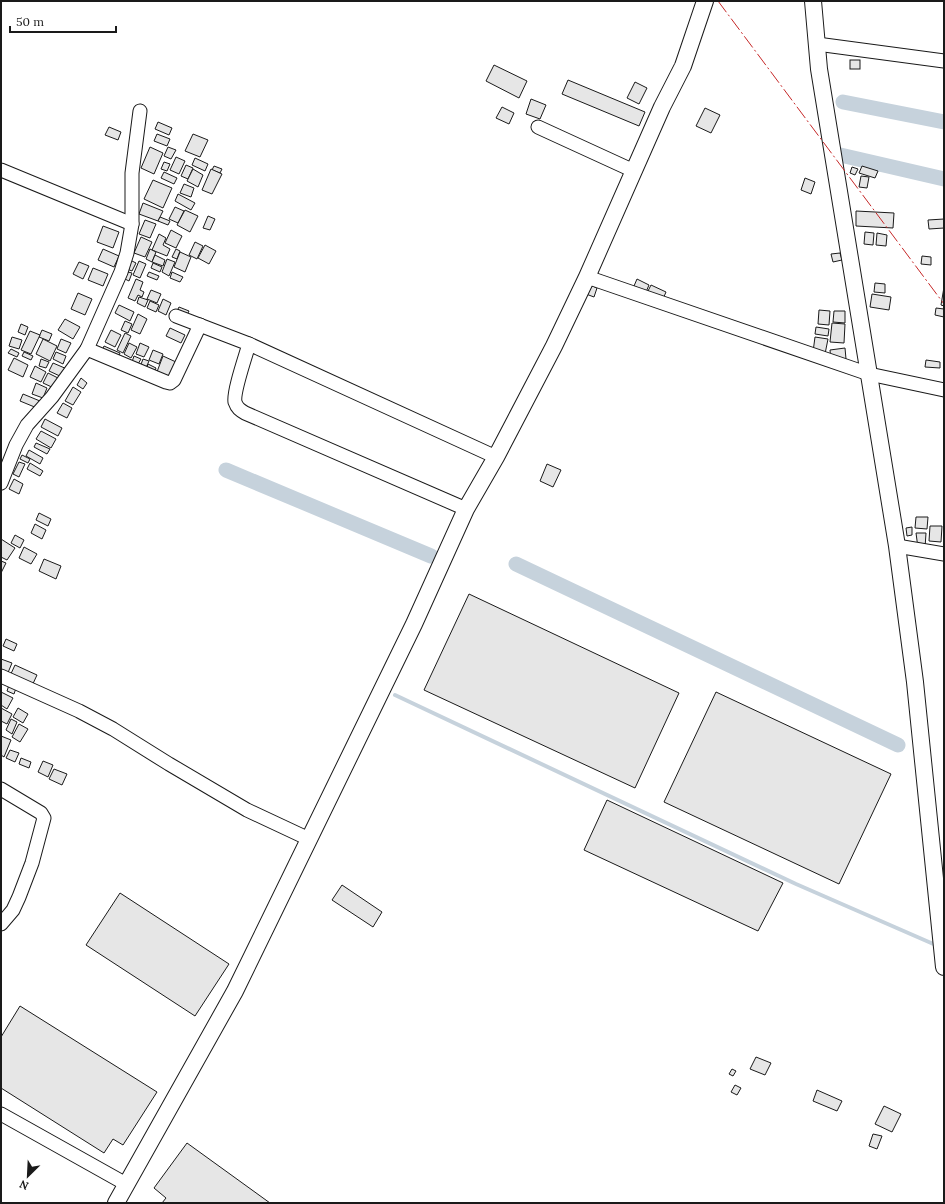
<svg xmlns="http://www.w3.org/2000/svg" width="945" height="1204" font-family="Lora,serif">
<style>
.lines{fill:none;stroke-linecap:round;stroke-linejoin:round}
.stream{stroke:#c6d2dc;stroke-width:4}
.canal{stroke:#c6d2dc;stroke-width:15}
.building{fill:#e6e6e6;stroke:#1a1a1a}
.minor-casing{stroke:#1a1a1a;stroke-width:15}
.tertiary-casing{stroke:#1a1a1a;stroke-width:18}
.minor{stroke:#fff;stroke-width:13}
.tertiary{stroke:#fff;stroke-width:16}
.power{stroke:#c62828;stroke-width:1;stroke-dasharray:14 3 2 3;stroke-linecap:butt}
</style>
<rect width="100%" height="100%" fill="#fff"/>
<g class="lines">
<!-- stream -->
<path class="stream" d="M395 695 796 884 938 946"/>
<!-- canal -->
<g class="canal">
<path d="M843 102 944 122"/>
<path d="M836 154 944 179"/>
<path d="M226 470 431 556"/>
<path d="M516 564 898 745"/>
</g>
</g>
<!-- building -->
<g class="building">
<rect x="850" y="60" width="10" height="9"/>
<path d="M494 65 527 81 519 98 486 81Z"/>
<path d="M568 80 645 112 639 126 562 94Z"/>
<path d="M635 82 647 88 639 104 627 98Z"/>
<path d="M531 99 546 105 540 119 526 114Z"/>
<path d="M502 107 514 113 509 124 496 118Z"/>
<path d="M705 108 720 115 711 133 696 126Z"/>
<path d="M158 122 172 128 169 135 155 129Z"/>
<path d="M109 127 121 132 118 140 105 135Z"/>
<path d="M157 134 170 139 167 146 154 141Z"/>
<path d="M193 134 208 140 200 157 185 151Z"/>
<path d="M150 147 163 153 154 174 141 168Z"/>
<path d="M168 147 176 150 171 159 164 156Z"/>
<path d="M176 157 185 161 179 174 170 170Z"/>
<path d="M195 158 208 164 205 171 192 165Z"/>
<path d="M164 162 170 164 167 171 161 169Z"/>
<path d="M186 165 193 168 188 179 181 176Z"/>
<path d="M214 166 222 169 220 173 212 170Z"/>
<path d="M862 166 878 171 875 178 859 173Z"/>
<path d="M852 167 858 169 855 175 850 173Z"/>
<path d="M193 169 203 175 198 187 187 181Z"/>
<path d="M211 169 222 174 212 194 202 190Z"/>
<path d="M164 172 177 178 174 184 161 178Z"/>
<path d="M861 176 869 177 867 188 859 187Z"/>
<path d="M805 178 815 182 811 194 801 190Z"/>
<path d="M153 180 172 188 163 208 144 199Z"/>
<path d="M184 184 194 188 191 197 180 193Z"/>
<path d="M178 194 195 203 191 210 175 201Z"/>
<path d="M143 203 163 211 158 221 139 214Z"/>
<path d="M175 207 184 211 178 223 169 219Z"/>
<path d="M185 210 198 216 190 232 177 225Z"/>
<path d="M856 211 894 213 893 228 856 226Z"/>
<path d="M208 216 215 219 210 230 203 228Z"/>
<path d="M160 217 170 221 168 225 158 221Z"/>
<path d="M944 219V228L929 229 928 220Z"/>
<path d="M145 220 156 224 150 238 139 234Z"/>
<path d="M103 226 119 232 113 248 97 242Z"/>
<path d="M171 230 182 236 176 248 165 243Z"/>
<path d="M865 232 874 233 873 245 864 244Z"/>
<path d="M877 233 887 235 886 246 876 245Z"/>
<path d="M159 234 166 238 163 245 170 249 167 256 152 250Z"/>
<path d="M141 237 152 242 145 257 134 253Z"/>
<path d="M195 242 203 246 197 259 189 255Z"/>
<path d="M205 245 216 251 209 264 198 258Z"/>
<path d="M103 249 119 256 114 267 98 260Z"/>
<path d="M150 249 156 252 152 262 146 259Z"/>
<path d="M176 249 180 251 177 259 172 257Z"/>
<path d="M180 252 191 257 185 272 174 267Z"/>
<path d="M840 253 842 260 833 262 831 254Z"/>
<path d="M155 255 165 260 163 266 152 262Z"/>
<path d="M922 256 931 257V265L921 264Z"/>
<path d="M167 259 175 262 169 276 162 272Z"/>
<path d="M130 260 136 263 132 271 127 269Z"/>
<path d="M139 261 146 264 140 278 133 275Z"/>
<path d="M79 262 89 266 83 279 73 274Z"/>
<path d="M153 263 162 267 160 272 151 268Z"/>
<path d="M93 268 108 274 103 286 88 280Z"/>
<path d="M128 272 132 273 129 281 125 279Z"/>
<path d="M149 272 159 276 157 280 147 276Z"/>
<path d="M172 272 183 277 180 282 170 278Z"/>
<path d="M136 279 143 282 140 290 144 292 142 297 138 295 135 301 128 298Z"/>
<path d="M637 279 649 285 646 292 634 286Z"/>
<path d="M875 283 885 284V293L874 292Z"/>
<path d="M590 285 597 288 594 297 586 294Z"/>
<path d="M651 285 666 292 663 299 648 291Z"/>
<path d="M944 287V306L941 305Z"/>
<path d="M151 290 161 294 157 303 147 299Z"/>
<path d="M78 293 92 299 85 315 71 309Z"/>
<path d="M872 294 891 297 889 310 870 307Z"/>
<path d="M139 297 148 300 145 307 137 303Z"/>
<path d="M163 299 171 303 166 315 158 311Z"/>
<path d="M150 301 159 305 156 312 147 308Z"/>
<path d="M119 305 134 312 130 321 115 313Z"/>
<path d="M179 307 189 311 186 317 176 313Z"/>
<path d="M936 308 944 309V317L935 315Z"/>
<path d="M819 310 830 311 829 325 818 324Z"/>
<path d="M834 311H845V323L833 322Z"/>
<path d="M138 314 147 319 140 334 131 330Z"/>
<path d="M65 319 80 327 73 339 58 330Z"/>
<path d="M125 321 132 324 128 333 121 330Z"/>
<path d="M832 323 845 324 844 343 830 342Z"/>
<path d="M21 324 28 327 25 335 18 332Z"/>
<path d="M816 327 829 329 828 336 815 334Z"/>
<path d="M170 328 185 335 181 343 166 336Z"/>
<path d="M42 330 52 334 49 341 39 337Z"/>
<path d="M111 330 121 335 115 347 105 342Z"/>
<path d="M30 331 40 335 31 354 21 350Z"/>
<path d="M125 333 131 336 123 353 117 350Z"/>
<path d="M12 337 22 340 19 349 9 346Z"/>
<path d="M815 337 828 339 825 354 813 352Z"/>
<path d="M43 339 57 346 50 361 36 354Z"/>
<path d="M61 339 71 343 66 353 57 349Z"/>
<path d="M129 343 137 347 131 358 124 354Z"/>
<path d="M140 343 149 347 144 357 136 354Z"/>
<path d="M104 346 120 353 117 360 101 353Z"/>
<path d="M845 348 846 359 831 361 830 350Z"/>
<path d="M11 349 19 353 17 357 8 353Z"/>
<path d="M153 350 163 354 159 364 149 360Z"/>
<path d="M24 352 33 356 31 360 22 356Z"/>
<path d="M56 352 66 356 63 364 53 359Z"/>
<path d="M134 356 141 359 138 364 132 362Z"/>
<path d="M163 356 176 362 167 380 155 377Z"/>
<path d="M14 358 28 365 23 377 8 370Z"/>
<path d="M41 359 49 362 46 368 39 366Z"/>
<path d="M143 359 149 361 145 370 140 367Z"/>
<path d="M926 360 940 362V368L925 367Z"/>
<path d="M53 363 67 369 62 377 49 371Z"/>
<path d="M148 364 156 368 153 375 145 373Z"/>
<path d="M35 366 46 372 41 382 30 377Z"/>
<path d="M48 373 62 380 56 389 43 383Z"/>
<path d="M81 378 87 383 83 389 77 385Z"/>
<path d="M36 383 47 388 43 398 32 394Z"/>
<path d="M73 387 81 392 73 405 65 401Z"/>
<path d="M23 394 40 401 37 408 20 401Z"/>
<path d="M63 403 72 408 67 418 57 413Z"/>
<path d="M45 419 62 428 58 436 41 427Z"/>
<path d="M41 431 56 439 51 448 36 439Z"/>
<path d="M36 443 50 449 47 454 34 447Z"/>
<path d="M29 450 43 458 40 464 26 456Z"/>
<path d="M22 455 30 459 28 463 20 459Z"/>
<path d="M19 462 25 464 19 477 13 474Z"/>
<path d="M30 463 43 471 40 476 27 469Z"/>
<path d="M547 464 561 470 553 487 540 481Z"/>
<path d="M14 479 23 484 19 494 9 489Z"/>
<path d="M39 513 51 519 48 526 36 520Z"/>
<path d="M916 517H928L927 529 915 528Z"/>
<path d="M35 524 46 530 42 539 31 533Z"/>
<path d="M930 526H942L941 542 929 541Z"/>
<path d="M912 527V535L907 536 906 528Z"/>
<path d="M916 533H926L925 548H918Z"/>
<path d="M15 535 24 540 20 548 11 543Z"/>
<path d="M1 539 15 548 7 560 1 557Z"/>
<path d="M24 547 37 554 31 564 19 558Z"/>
<path d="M44 559 61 566 56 579 39 571Z"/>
<path d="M1 561 6 563 1 573Z"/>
<path d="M469 594 679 693 635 788 424 690Z"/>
<path d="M6 639 17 644 14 651 3 646Z"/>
<path d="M1 659 12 663 7 675 1 673Z"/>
<path d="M15 665 37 675 31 688 9 678Z"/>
<path d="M9 685 16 688 14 694 7 691Z"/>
<path d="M1 692 13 698 7 709 1 705Z"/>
<path d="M716 692 891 774 839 884 664 802Z"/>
<path d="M1 708 12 714 7 724 1 721Z"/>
<path d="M18 708 28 714 23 723 13 717Z"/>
<path d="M11 719 17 722 12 734 6 730Z"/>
<path d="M19 724 28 729 20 742 12 737Z"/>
<path d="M1 736 11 740 4 757 1 755Z"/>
<path d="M10 750 19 753 15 762 6 758Z"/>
<path d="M21 758 31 762 29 768 19 764Z"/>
<path d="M43 761 53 765 48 777 38 772Z"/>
<path d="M54 769 67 774 62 785 49 779Z"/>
<path d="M607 800 783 883 758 931 584 850Z"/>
<path d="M342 885 382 912 373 927 332 900Z"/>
<path d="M120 893 229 964 195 1016 86 945Z"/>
<path d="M20 1006 157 1092 123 1145 113 1139 104 1153 1 1088V1037Z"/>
<path d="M756 1057 771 1063 765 1075 750 1069Z"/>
<path d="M732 1069 736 1071 733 1076 729 1074Z"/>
<path d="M735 1085 741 1088 737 1095 731 1092Z"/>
<path d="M817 1090 842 1101 837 1111 813 1101Z"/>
<path d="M884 1106 901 1114 892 1132 875 1124Z"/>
<path d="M873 1134 882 1136 877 1149 869 1146Z"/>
<path d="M187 1143 270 1203H162L166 1198 154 1188Z"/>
</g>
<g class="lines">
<!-- minor casing -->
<g class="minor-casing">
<g id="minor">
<path d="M817 44 944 61"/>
<path d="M538 127 634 171"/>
<path d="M1 170 132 224"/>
<path d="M587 277 869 374 944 390"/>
<path d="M176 316 249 344C246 355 233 392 235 402 237 408 240 410 245 413L466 509"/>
<path d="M249 344 496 457"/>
<path d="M87 349 121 272 127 253 132 224V173L140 111"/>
<path d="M1 483 16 445 27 425 52 397 87 349 166 382 170 383 174 380 200 325"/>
<path d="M897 546 944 554"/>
<path d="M1 676 79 711 113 729 169 764 247 810 309 839"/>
<path d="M1 789 41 813 44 818 32 863 19 897 13 910 1 924"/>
<path d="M1 1114 126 1184"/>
</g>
</g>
<!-- tertiary casing -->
<g class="tertiary-casing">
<g id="tertiary">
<path d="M813 1 819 69 897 546 915 682 944 967"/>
<path d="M116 1203 235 991 414 624 466 509 496 457 554 346 587 277 662 107 683 66 705 1"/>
</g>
</g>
<!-- minor -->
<use href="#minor" class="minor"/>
<!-- tertiary -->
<use href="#tertiary" class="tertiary"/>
<!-- power -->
<path class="power" d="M718 1 944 304"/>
</g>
<!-- border -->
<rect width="945" height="1204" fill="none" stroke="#1a1a1a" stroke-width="4"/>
<!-- north arrow -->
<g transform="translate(28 1176) rotate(204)" stroke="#ffffff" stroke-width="3" paint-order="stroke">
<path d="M0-3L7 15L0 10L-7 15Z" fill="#1a1a1a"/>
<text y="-6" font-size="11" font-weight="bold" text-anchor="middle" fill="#1a1a1a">N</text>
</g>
<!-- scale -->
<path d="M10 26v6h106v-6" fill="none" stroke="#1a1a1a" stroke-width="2"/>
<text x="16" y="26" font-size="12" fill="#1a1a1a" stroke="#ffffff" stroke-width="3" paint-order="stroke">50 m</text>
</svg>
